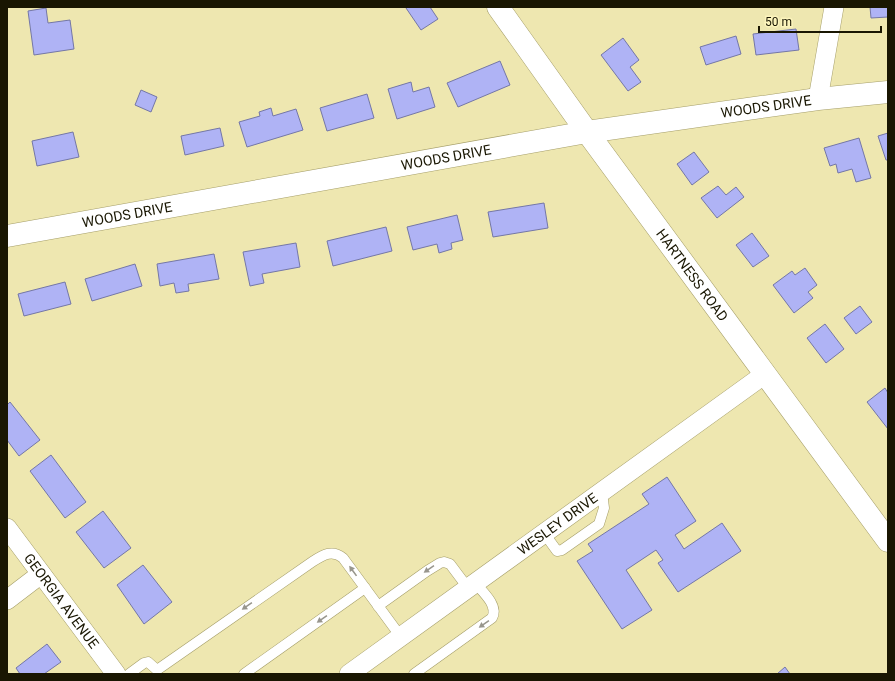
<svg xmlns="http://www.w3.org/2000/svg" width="895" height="681" font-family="Roboto,sans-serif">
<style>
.building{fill:#afb3f5;stroke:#7477a6}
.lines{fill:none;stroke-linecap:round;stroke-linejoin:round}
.service-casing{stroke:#a59e69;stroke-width:11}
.minor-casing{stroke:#a59e69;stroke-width:20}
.tertiary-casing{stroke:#a59e69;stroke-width:23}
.secondary-casing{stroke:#a59e69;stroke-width:23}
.service{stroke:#fff;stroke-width:10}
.minor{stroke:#fff;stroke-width:19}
.tertiary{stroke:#fff;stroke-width:22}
.secondary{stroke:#fff;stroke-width:22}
.oneway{fill:#98968d}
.labels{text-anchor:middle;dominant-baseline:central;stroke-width:4;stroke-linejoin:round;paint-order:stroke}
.street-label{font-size:14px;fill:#191602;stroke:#fcf4bc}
</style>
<rect width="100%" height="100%" fill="#eee7b0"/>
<!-- building -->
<g class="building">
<path d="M408 7H430L438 19 421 30 406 8Z"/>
<path d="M870 7H888V17L871 18Z"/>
<path d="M46 8 48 23 70 20 74 49 34 55 28 11Z"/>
<path d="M796 29 799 50 756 55 753 34Z"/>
<path d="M736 36 741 54 706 65 700 47Z"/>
<path d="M623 38 639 60 630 67 641 82 628 91 601 55Z"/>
<path d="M500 61 510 85 458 107 447 83Z"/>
<path d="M411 82 413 92 429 87 435 107 397 119 388 89Z"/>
<path d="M141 90 157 97 151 112 135 105Z"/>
<path d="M367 94 374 118 327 131 320 108Z"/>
<path d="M271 108 273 116 296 109 303 130 247 147 239 122 260 116 259 112Z"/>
<path d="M220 128 224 146 185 155 181 136Z"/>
<path d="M73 132 79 157 37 166 32 141Z"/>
<path d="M888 133V160H886L878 136Z"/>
<path d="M859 138 871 178 856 182 852 169 838 173 836 164 830 166 824 148Z"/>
<path d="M694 152 709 172 692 185 677 164Z"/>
<path d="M718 186 726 195 736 187 744 197 717 218 701 198Z"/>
<path d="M544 203 548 228 493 237 488 212Z"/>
<path d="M457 215 463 240 451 243 452 249 439 253 437 244 413 250 407 227Z"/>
<path d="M386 227 392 251 333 266 327 241Z"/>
<path d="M752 233 769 256 753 267 736 245Z"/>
<path d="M296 243 300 267 262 274 264 283 250 286 243 252Z"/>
<path d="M214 254 219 279 188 284 189 291 176 293 174 283 160 286 157 264Z"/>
<path d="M135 264 142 286 92 301 85 279Z"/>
<path d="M805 268 817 285 808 292 813 298 794 313 773 285 792 271 795 275Z"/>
<path d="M65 282 71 304 24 316 18 294Z"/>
<path d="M860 306 872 322 856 334 844 318Z"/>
<path d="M825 324 844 349 826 363 807 338Z"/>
<path d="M885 388 888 393V429L867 402Z"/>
<path d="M10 402 40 440 19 456 7 440V405Z"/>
<path d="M51 455 86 502 65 518 30 471Z"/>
<path d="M667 477 696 521 675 535 684 549 722 523 741 551 678 592 658 563 663 560 656 550 626 570 652 610 622 629 577 561 593 551 588 544 649 504 642 494Z"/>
<path d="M103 511 131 548 104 568 76 532Z"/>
<path d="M143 565 172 602 144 624 117 585Z"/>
<path d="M47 644 61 662 44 674H20L16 668Z"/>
<path d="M785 667 790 674H777Z"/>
</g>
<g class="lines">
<!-- service casing -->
<g class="service-casing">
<g id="service">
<path d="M544 533 557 551 562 550 599 524 604 508 602 492"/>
<path d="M378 606 427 571 440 563 444 562 450 564 468 588"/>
<path d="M129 674 144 663 148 662 157 670 312 562C323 555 332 549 343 558L401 637"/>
<path d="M244 674 365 588"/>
<path d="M414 674 492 618C499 606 483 592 475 583"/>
</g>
</g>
<!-- minor casing -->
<g class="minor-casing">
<g id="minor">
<path d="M818 99 834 7"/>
<path id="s1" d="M7 528 116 674"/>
<path d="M7 600 41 574"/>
<path id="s2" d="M349 674 765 374"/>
</g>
</g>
<!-- tertiary casing -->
<g class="tertiary-casing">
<g id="tertiary">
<path id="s3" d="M7 236 587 132 818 99 888 92"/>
</g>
</g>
<!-- secondary casing -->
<g class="secondary-casing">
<g id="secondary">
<path id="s4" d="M498 7 587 132 888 541"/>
</g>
</g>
<!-- service -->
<use href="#service" class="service"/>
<!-- minor -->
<use href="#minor" class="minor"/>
<!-- tertiary -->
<use href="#tertiary" class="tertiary"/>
<!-- secondary -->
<use href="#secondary" class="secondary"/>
</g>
<!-- one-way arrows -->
<defs><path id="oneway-solid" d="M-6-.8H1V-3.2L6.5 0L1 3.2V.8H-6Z"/></defs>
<g class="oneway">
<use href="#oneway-solid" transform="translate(429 569) rotate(146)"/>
<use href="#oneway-solid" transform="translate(353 571) rotate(-126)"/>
<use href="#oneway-solid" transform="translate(247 606) rotate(145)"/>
<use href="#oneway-solid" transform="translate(322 619) rotate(145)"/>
<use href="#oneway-solid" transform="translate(484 624) rotate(145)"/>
</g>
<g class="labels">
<!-- street labels -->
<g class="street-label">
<text stroke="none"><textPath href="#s3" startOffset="770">WOODS DRIVE</textPath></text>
<text stroke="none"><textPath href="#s3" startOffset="446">WOODS DRIVE</textPath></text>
<text stroke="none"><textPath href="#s3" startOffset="122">WOODS DRIVE</textPath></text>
<text stroke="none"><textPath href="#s4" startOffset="331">HARTNESS ROAD</textPath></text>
<text stroke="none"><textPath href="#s2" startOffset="257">WESLEY DRIVE</textPath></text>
<text stroke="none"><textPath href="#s1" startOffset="91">GEORGIA AVENUE</textPath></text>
</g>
</g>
<!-- border -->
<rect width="895" height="681" fill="none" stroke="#191602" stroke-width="16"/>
<!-- scale -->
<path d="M759 26v6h122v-6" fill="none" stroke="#191602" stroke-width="2"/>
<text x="765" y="26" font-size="12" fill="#191602" stroke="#fcf4bc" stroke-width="3" paint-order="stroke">50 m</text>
</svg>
